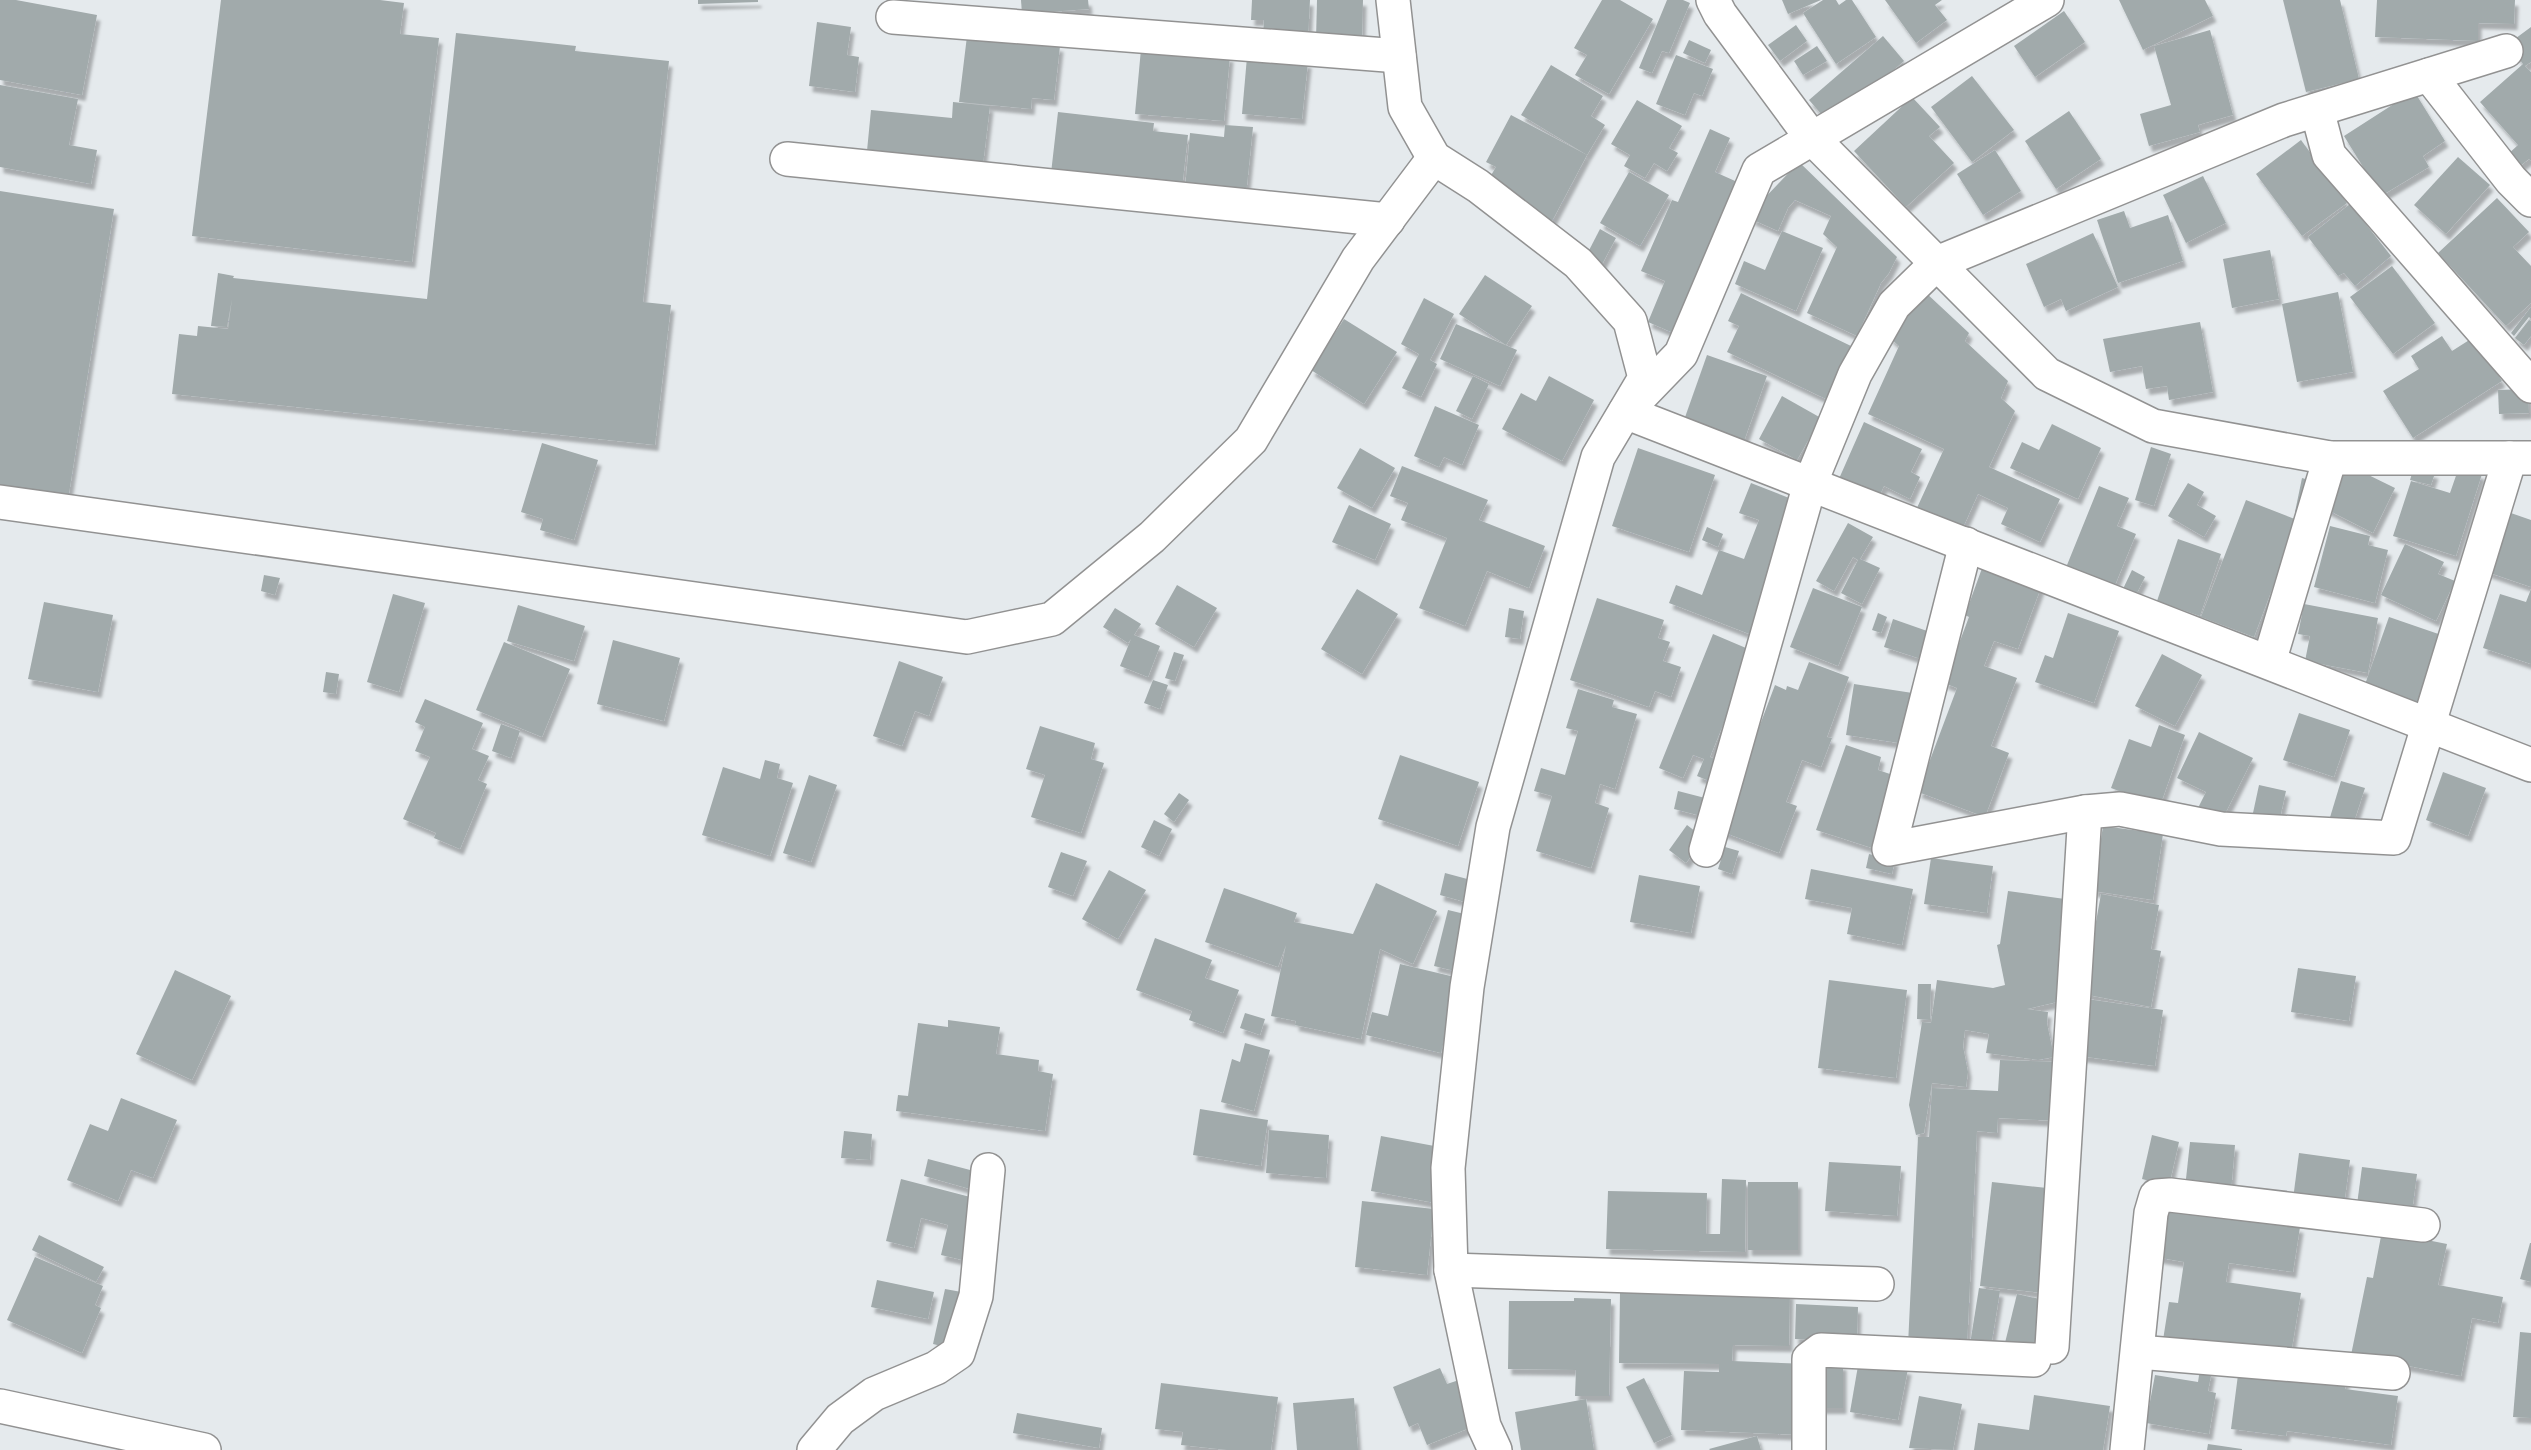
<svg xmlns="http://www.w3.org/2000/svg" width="2531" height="1450" font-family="Cabin,sans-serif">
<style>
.building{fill:#a1aaab;filter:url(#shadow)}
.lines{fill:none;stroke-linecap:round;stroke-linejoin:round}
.minor-casing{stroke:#929292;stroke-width:36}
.minor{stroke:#fff;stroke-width:33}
</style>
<defs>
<filter id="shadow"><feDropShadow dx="3.5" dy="6" stdDeviation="1.5" flood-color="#0004"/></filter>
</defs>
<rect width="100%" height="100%" fill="#e5eaed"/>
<!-- building -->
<g class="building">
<path d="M0 0H16L97 15 82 95 0 80Z"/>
<path d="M221 0H380L404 3 400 34 439 38 412 262 192 236Z"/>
<path d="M698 0H758V2L698 4Z"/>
<path d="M1021 0H1088L1089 9 1022 14Z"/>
<path d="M1252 0H1310L1308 39 1263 36 1264 20H1251Z"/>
<path d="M1317 0H1363L1362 40 1316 39Z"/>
<path d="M1602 0H1620L1653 19 1609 94 1575 75 1587 55 1574 48Z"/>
<path d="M1667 0H1683L1690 3 1669 53 1662 51 1652 73 1639 68Z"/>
<path d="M1782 0H1821L1788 14Z"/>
<path d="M1823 0H1836L1839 5 1846 0H1852L1876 37 1836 64 1803 13Z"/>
<path d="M1885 0H1942L1935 5 1947 20 1916 43Z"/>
<path d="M2119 0H2205L2213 16 2143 50Z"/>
<path d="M2283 0H2340L2359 79 2306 92Z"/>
<path d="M2377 0H2515L2514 24 2478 23V41L2375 37Z"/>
<path d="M2064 11 2085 42 2035 77 2014 46Z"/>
<path d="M817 22 851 27 847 55 859 57 855 92 809 86Z"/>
<path d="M1796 25 1807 41 1780 61 1768 45Z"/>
<path d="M2531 27V62L2525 66 2531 72V161L2529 159 2516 169 2505 157 2518 145 2480 102 2523 64 2508 44Z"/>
<path d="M2210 30 2233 115 2198 125 2200 132 2149 146 2140 114 2171 105 2154 46Z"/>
<path d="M456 33 576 46 575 51 669 61 643 302 671 305 655 445 172 394 179 334 197 336 198 326 228 329 232 299 227 327 211 326 218 273 234 276 233 278 427 299Z"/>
<path d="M967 36 1060 46 1054 100 1032 98 1031 109 959 102Z"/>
<path d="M1883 36 1904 61 1830 124 1809 100Z"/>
<path d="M1689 40 1711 50 1705 63 1683 53Z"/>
<path d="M1817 46 1827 61 1803 75 1794 61Z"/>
<path d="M1141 49 1230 56 1224 121 1135 114Z"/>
<path d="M1676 55 1713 69 1702 96 1694 93 1685 115 1656 104Z"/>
<path d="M1247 57 1308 62 1302 119 1242 114Z"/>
<path d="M1551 65 1603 96 1591 116 1605 125 1587 155 1521 115Z"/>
<path d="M1972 76 2014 130 1972 162 1931 107Z"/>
<path d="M0 85 78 99 69 145 97 150 91 184 0 167Z"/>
<path d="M2414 91 2445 141 2423 156 2429 167 2381 196 2344 136Z"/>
<path d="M1912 97 1940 127 1929 136 1954 163 1906 207 1854 151Z"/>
<path d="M1637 100 1682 126 1669 148 1678 153 1667 171 1654 163 1645 178 1624 166 1630 155 1611 144Z"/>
<path d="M953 102 990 106 982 173 866 161 871 110 952 118Z"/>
<path d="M2069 111 2101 159 2056 189 2025 141Z"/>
<path d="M1058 112 1154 123 1153 131 1188 135 1182 189 1050 182Z"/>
<path d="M1511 115 1587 155 1551 223 1484 187 1496 167 1486 162Z"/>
<path d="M1225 125 1253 127 1246 195 1185 188 1190 133 1224 137Z"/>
<path d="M1710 129 1730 138 1715 172 1744 185 1678 335 1648 322 1665 281 1641 271 1672 200 1678 202Z"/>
<path d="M2301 140 2347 203 2302 236 2256 174Z"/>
<path d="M1995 150 2021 191 1983 215 1957 174Z"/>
<path d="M2458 157 2490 185 2446 234 2414 205Z"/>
<path d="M1799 162 1897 257 1889 273 1881 283 1857 336 1807 313 1837 247 1823 234 1831 216 1795 200 1788 208 1778 231 1751 219 1757 206Z"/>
<path d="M1629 172 1669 195 1640 246 1600 223Z"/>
<path d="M2203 176 2226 223 2186 243 2163 195Z"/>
<path d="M0 191 114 209 67 506 0 496Z"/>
<path d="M2497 198 2529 232 2513 247 2531 266V303L2506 326 2438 253Z"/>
<path d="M2350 204 2391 256 2355 286 2344 273 2338 276 2308 237Z"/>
<path d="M2124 211 2130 228 2168 215 2183 261 2118 283 2097 220Z"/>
<path d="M1600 229 1616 238 1600 268 1584 260Z"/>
<path d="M1782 231 1823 248 1796 311 1735 284 1744 261 1765 270Z"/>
<path d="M2093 233 2118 287 2066 311 2061 299 2044 307 2026 264Z"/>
<path d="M2270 250 2279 299 2232 308 2223 259Z"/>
<path d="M2392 266 2435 323 2393 354 2350 297Z"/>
<path d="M1485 275 1532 306 1506 345 1459 314Z"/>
<path d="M1925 292 1969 333 1965 341 2008 381 2001 398 2015 411 1989 467 2060 499 2040 542 2001 524 2008 508 1978 494 1962 530 1916 510 1944 449 1868 414 1899 346 1889 337Z"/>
<path d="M2338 292 2353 372 2297 382 2282 304Z"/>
<path d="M1741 293 1851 346 1826 399 1727 352 1739 326 1728 321Z"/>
<path d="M1424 298 1454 314 1430 360 1437 364 1421 397 1402 388 1419 354 1401 344Z"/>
<path d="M2531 307V319L2529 317 2514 336 2511 333Z"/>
<path d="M1344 319 1397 352 1364 404 1311 370Z"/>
<path d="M2529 320 2531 321V336L2524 345 2515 338Z"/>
<path d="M2200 322 2213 392 2169 400 2167 386 2146 389 2142 366 2110 372 2103 339Z"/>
<path d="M1456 324 1517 350 1500 386 1440 359Z"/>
<path d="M2442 336 2452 351 2474 337 2502 381 2413 438 2383 391 2419 369 2411 356Z"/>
<path d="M1707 355 1767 376 1743 444 1683 423Z"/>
<path d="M1473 376 1489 384 1472 419 1456 411Z"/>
<path d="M1549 376 1594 400 1562 461 1502 429 1521 393 1536 401Z"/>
<path d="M2528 389 2529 413 2499 414 2498 390Z"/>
<path d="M1782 396 1821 418 1797 460 1759 439Z"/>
<path d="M1435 406 1479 425 1462 465 1444 457 1439 467 1414 456Z"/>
<path d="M1864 422 1922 449 1911 472 1920 477 1910 499 1884 486 1878 499 1838 481Z"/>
<path d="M2052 424 2101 448 2078 499 2010 468 2022 442 2039 450Z"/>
<path d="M542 443 598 460 574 540 540 530 543 519 521 512Z"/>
<path d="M2151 447 2171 454 2154 506 2135 500Z"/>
<path d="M1360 448 1395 468 1372 508 1337 488Z"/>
<path d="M1638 448 1715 475 1689 552 1612 526Z"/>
<path d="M2346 464 2395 488 2373 533 2324 508Z"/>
<path d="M1402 466 1488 500 1479 520 1545 546 1529 588 1487 571 1465 626 1419 608 1447 538 1401 520 1408 503 1390 496Z"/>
<path d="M2414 467 2435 473 2431 485 2410 480Z"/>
<path d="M2459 467 2482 474 2456 556 2393 536 2411 481 2450 493Z"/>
<path d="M2302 478 2316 482 2309 515 2295 512Z"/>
<path d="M1751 483 1802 503 1752 635 1669 603 1676 585 1702 595 1719 550 1744 559 1759 520 1739 513Z"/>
<path d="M2188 483 2204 492 2197 505 2216 516 2204 537 2168 516Z"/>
<path d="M2099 486 2129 498 2117 526 2136 534 2113 590 2065 570Z"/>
<path d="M2246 500 2305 523 2277 576 2254 637 2201 617Z"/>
<path d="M1349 505 1391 524 1375 560 1332 542Z"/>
<path d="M2508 512 2531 520V587L2487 572Z"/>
<path d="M1848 523 1873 537 1860 559 1880 568 1862 604 1841 593 1858 560 1853 557 1834 591 1816 581Z"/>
<path d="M2330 526 2370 536 2368 545 2388 550 2375 603 2314 587Z"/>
<path d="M1707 527 1723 534 1718 547 1702 540Z"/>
<path d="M2178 539 2221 554 2200 616 2157 601Z"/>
<path d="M2405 544 2444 562 2438 574 2455 581 2436 621 2381 595Z"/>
<path d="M1985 560 2043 582 2018 649 1994 641 1984 666 2017 678 1991 746 2009 753 1985 817 1918 792 1957 688 1944 683 1969 617 1965 615Z"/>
<path d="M2132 570 2145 577 2135 597 2122 591Z"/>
<path d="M264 575 280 578 275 595 261 591Z"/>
<path d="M1177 585 1217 608 1194 647 1155 624Z"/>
<path d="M1813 588 1862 607 1838 666 1790 647Z"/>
<path d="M1357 589 1398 614 1362 674 1321 649Z"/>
<path d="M2531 589V664L2483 648 2500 594 2526 602Z"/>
<path d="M393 594 425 603 399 692 367 682Z"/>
<path d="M1597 598 1664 620 1658 638 1670 642 1663 661 1681 667 1671 697 1655 691 1649 707 1570 680Z"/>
<path d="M44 602 113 615 98 692 28 679Z"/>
<path d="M2304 604 2378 618 2368 673 2305 661 2310 636 2298 634Z"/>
<path d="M518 605 585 626 574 661 507 641Z"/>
<path d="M1115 608 1141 624 1134 635 1160 646 1148 677 1120 666 1131 639 1128 643 1103 627Z"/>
<path d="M1509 608 1524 611 1520 639 1505 637Z"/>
<path d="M1878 613 1887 617 1881 633 1872 630Z"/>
<path d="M2068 613 2119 631 2094 703 2035 682 2045 655 2053 658Z"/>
<path d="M2389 617 2453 639 2427 713 2363 690Z"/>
<path d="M1893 619 1930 632 1921 659 1884 647Z"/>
<path d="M1713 634 1753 651 1710 757 1727 764 1719 785 1697 776 1704 759 1693 755 1683 778 1659 768Z"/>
<path d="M613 640 680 658 664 721 597 704Z"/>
<path d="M504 642 570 669 542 737 476 710Z"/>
<path d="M1174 652 1184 655 1175 681 1165 678Z"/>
<path d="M2162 654 2202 675 2175 726 2135 706Z"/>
<path d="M899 661 943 677 929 716 915 711 902 746 873 736Z"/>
<path d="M1809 662 1849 677 1827 737 1832 738 1821 767 1802 760 1786 802 1797 806 1779 853 1720 831 1775 685 1786 690 1787 686 1798 690Z"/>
<path d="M326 672 339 674 336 694 323 692Z"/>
<path d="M1153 680 1168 685 1160 709 1144 703Z"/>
<path d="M1854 684 1919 694 1912 745 1846 735Z"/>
<path d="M1578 689 1614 700 1612 707 1637 714 1615 789 1600 784 1595 803 1609 808 1591 868 1536 851 1552 796 1534 791 1541 768 1565 775 1578 731 1566 728Z"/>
<path d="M425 699 483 723 472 749 489 756 478 780 487 784 460 849 434 838 436 833 403 819 430 757 415 751 425 727 415 722Z"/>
<path d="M2299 713 2350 730 2334 777 2283 760Z"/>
<path d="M501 724 520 731 511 758 492 751Z"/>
<path d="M2159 725 2185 735 2160 806 2111 788 2129 739 2151 747Z"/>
<path d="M1040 726 1095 743 1091 759 1104 763 1081 833 1031 817 1045 775 1026 769Z"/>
<path d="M2199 732 2253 758 2222 820 2198 808 2206 792 2177 778Z"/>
<path d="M1846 745 1881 757 1878 770 1896 776 1872 848 1816 830Z"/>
<path d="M1400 755 1479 782 1458 846 1378 819Z"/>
<path d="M765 760 780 764 777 778 793 783 770 856 702 835 723 767 760 779Z"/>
<path d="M2443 772 2486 788 2468 836 2426 820Z"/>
<path d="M809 775 837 785 811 862 783 853Z"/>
<path d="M2341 781 2365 788 2351 831 2328 824Z"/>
<path d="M2259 785 2286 791 2280 818 2253 813Z"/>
<path d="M1678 791 1709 799 1705 817 1674 809Z"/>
<path d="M1179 793 1189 800 1174 822 1164 814Z"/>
<path d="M1154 820 1172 829 1159 856 1141 847Z"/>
<path d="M1687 825 1704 838 1686 863 1669 850Z"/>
<path d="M2103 826 2163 834 2153 900 2093 891Z"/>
<path d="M1725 847 1739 851 1732 874 1718 869Z"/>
<path d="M1061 852 1087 861 1073 896 1048 887Z"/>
<path d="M1869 854 1895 860 1892 874 1866 868Z"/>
<path d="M1931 858 1993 866 1987 913 1924 904Z"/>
<path d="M1811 869 1913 889 1902 945 1847 934 1852 908 1805 899Z"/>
<path d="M1109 870 1146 890 1118 939 1082 919Z"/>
<path d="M1445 873 1471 880 1465 902 1440 895Z"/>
<path d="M1639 875 1700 886 1691 933 1630 922Z"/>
<path d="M1376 883 1437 911 1413 964 1380 949 1361 1039 1295 1025 1296 1021 1271 1016 1286 945 1278 967 1205 942 1224 888 1297 913 1294 922 1353 934Z"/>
<path d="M2008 891 2072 900 2057 1002 2027 1009 2048 1012 2047 1023 2054 1057 2038 1060 1986 1053 1989 1034 1965 1030 1963 1046 1968 1072 1966 1087 1932 1083 1924 1133 1916 1135 1909 1105 1922 1022 1931 1023 1937 980 1993 988 2005 985 1997 945 2000 944Z"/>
<path d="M2101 894 2159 905 2151 949 2161 951 2151 1007 2083 994Z"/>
<path d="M1448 910 1473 916 1459 972 1434 966Z"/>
<path d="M1155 938 1212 960 1205 978 1239 990 1223 1033 1189 1020 1192 1011 1136 990Z"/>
<path d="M1400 964 1459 978 1441 1053 1366 1035 1372 1012 1388 1016Z"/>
<path d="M2298 968 2356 976 2349 1021 2291 1012Z"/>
<path d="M175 970 231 996 192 1080 136 1054Z"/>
<path d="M1829 980 1907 990 1896 1078 1818 1068Z"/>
<path d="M1918 984H1931L1930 1020 1917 1019Z"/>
<path d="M2087 999 2163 1010 2155 1066 2079 1056Z"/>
<path d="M1245 1013 1265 1019 1260 1035 1240 1028Z"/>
<path d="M948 1020 1000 1027 996 1054 1039 1060 1038 1071 1053 1074 1045 1131 896 1111 898 1095 908 1096 918 1023 948 1027Z"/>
<path d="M1245 1043 1270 1050 1254 1111 1221 1102 1232 1059 1240 1062Z"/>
<path d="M2000 1060 2063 1062 2060 1121 1998 1118 1997 1133 1977 1131 1967 1347 1908 1345 1918 1137H1929L1932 1088 1998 1091Z"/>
<path d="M121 1098 177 1120 153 1178 131 1170 118 1201 67 1180 90 1124 108 1131Z"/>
<path d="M1200 1109 1268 1120 1261 1166 1193 1155Z"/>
<path d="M1269 1130 1329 1135 1326 1178 1266 1173Z"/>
<path d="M844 1131 872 1134 870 1160 841 1158Z"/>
<path d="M2152 1135 2179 1142 2169 1186 2142 1179Z"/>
<path d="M1381 1136 1445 1148 1435 1203 1371 1191Z"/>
<path d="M2190 1142 2235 1145 2231 1192 2185 1188Z"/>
<path d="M2299 1153 2350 1160 2344 1205 2293 1199Z"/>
<path d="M928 1159 974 1171 970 1189 924 1176Z"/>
<path d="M1829 1162 1901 1166 1897 1216 1825 1211Z"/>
<path d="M2362 1167 2417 1174 2411 1219 2356 1212Z"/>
<path d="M901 1179 978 1199 971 1262 941 1255 948 1225 921 1218 914 1248 886 1241Z"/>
<path d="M1722 1179 1746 1180 1745 1252 1606 1249 1608 1191 1707 1193 1706 1234H1720Z"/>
<rect x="1748" y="1182" width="50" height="68"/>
<path d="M1992 1182 2047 1188 2043 1293 1980 1286Z"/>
<path d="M1362 1201 1434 1209 1427 1275 1355 1267Z"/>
<path d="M2163 1206 2300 1227 2293 1272 2229 1263 2226 1282 2301 1293 2290 1360 2163 1340 2169 1302 2178 1303 2184 1262 2155 1257Z"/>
<path d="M2382 1231 2447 1244 2438 1285 2503 1297 2498 1323 2472 1318 2461 1376 2351 1355 2367 1277 2373 1278Z"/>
<path d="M39 1235 104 1267 96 1282 32 1250Z"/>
<path d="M2530 1243H2531V1282L2520 1279Z"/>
<path d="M35 1257 103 1286 95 1305 101 1308 82 1353 7 1320Z"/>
<path d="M877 1280 934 1292 928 1319 871 1307Z"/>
<path d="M1979 1288 2000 1291 1991 1347 1970 1344Z"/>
<path d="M945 1289 967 1293 954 1349 933 1344Z"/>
<path d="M1620 1292H1790L1789 1346 1733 1345 1732 1361 1808 1364 1804 1435 1681 1430 1684 1371 1719 1372V1364L1619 1363Z"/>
<path d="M2017 1294 2049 1301 2036 1354 2004 1347Z"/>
<path d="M1574 1298 1611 1299 1609 1396H1575L1576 1370 1508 1369 1509 1301H1574Z"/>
<path d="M1796 1304 1858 1307 1857 1342 1795 1339Z"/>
<path d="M2520 1332 2531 1333V1418L2513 1417Z"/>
<path d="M1859 1360 1908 1369 1898 1420 1850 1412Z"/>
<path d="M1820 1364H1843V1408H1819Z"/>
<path d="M2239 1367 2346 1380 2345 1389 2398 1396 2391 1445 2287 1431 2286 1436 2231 1429Z"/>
<path d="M1440 1368 1447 1384 1459 1380 1477 1425 1427 1445 1418 1423 1409 1427 1393 1387Z"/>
<path d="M2200 1369 2212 1371 2208 1391 2216 1393 2209 1434 2146 1423 2155 1375 2198 1382Z"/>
<path d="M1644 1378 1672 1435 1654 1443 1626 1387Z"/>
<path d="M1161 1383 1278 1397 1271 1450H1227L1181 1445 1183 1432 1155 1429Z"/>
<path d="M2034 1395 2110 1406 2103 1450H1974L1978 1423 2029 1430Z"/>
<path d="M1919 1396 1962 1404 1953 1450 1909 1448Z"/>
<path d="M1354 1398 1358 1450H1297L1293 1403Z"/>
<path d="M1586 1399 1594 1450H1521L1515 1412Z"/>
<path d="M1017 1413 1102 1428 1099 1448 1013 1433Z"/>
<path d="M1757 1436 1761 1450H1710L1709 1449Z"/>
<path d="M2208 1444 2242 1449V1450H2207Z"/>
</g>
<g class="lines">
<!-- minor casing -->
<g class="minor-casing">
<g id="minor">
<path d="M1393 0 1405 107 1434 158 1478 186 1578 263 1630 321 1645 378 1598 457 1493 827 1467 987 1448 1168 1451 1270 1484 1426 1495 1450"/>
<path d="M1713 0 1720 14 1811 137 2047 374 2153 426 2330 458H2529"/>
<path d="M2047 0 1759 170 1681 354 1625 412 2531 765"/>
<path d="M893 17 1399 56"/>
<path d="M2429 75 2511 180 2531 200"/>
<path d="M2317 110 2329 155 2531 386"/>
<path d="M787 159 1388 220"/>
<path d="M0 502 967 637 1052 619 1152 537 1251 440 1358 259 1434 158"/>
<path d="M1966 544 1889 849 2085 812 2120 809 2221 829 2394 838 2510 458"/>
<path d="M2269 662 2330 458"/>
<path d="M1706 850 1810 484 1855 374 1894 305 1937 263 2284 120 2506 51"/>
<path d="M1451 1270 1877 1284"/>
<path d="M2052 1347 2085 812"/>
<path d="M2138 1352 2393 1373"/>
<path d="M0 1406 204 1450"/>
<path d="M814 1450 840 1419 874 1394 936 1368 958 1353 976 1296 988 1170"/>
<path d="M1809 1450V1359L1821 1350 2034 1360"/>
<path d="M2127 1450 2151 1213 2156 1196 2170 1195 2423 1225"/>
</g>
</g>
<!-- minor -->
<use href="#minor" class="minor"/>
</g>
</svg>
